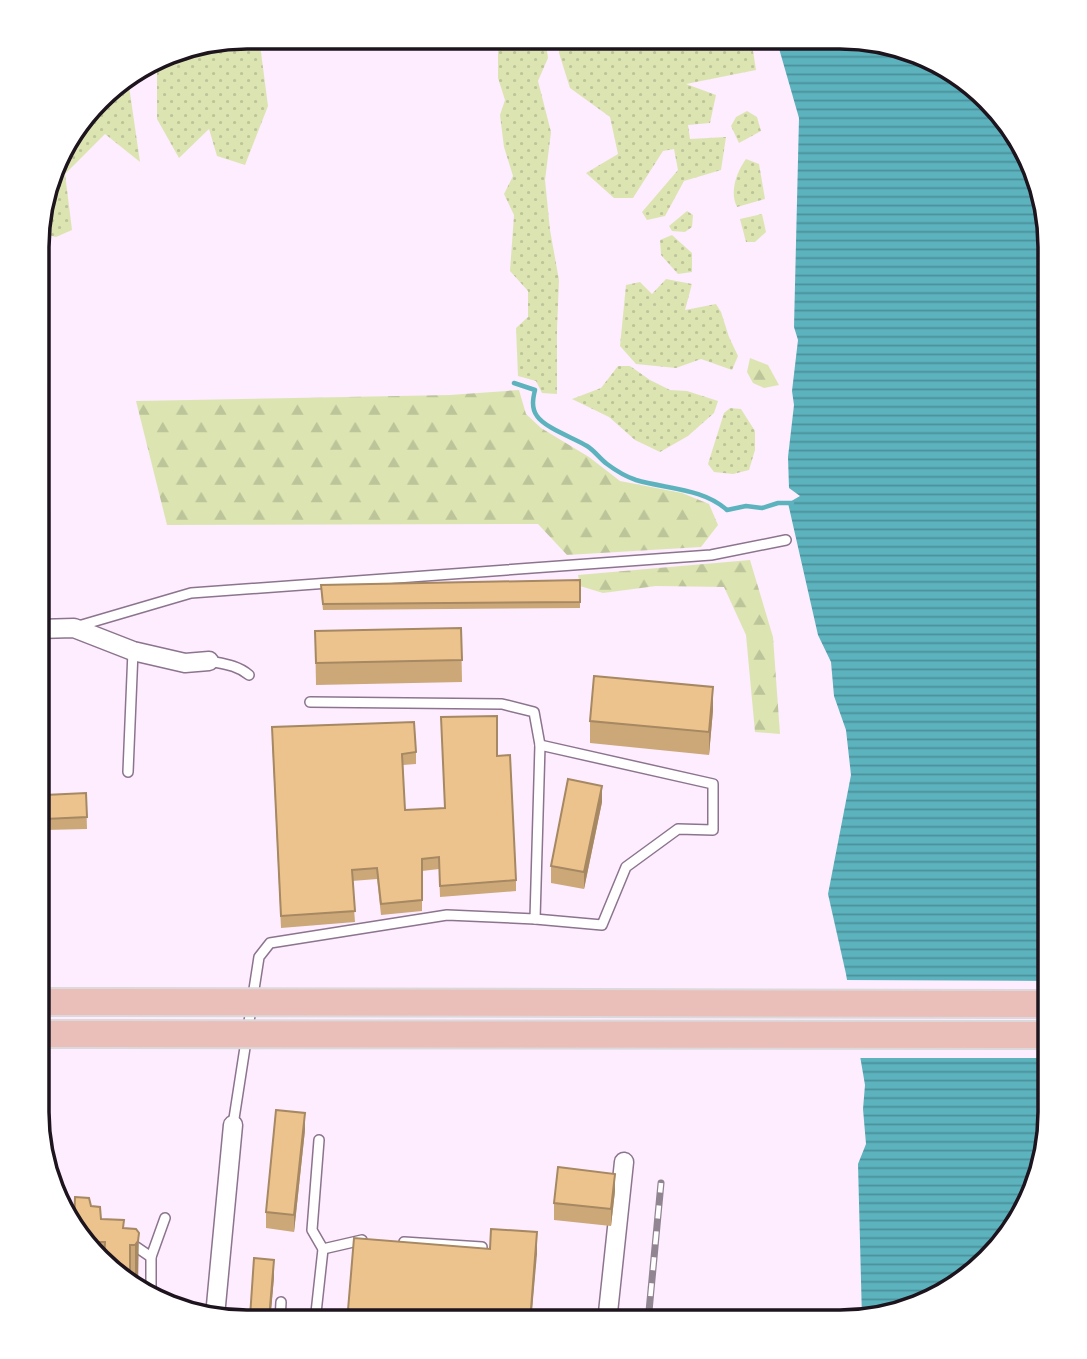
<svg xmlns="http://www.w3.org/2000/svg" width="1087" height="1359" font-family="'Work Sans',sans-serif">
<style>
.green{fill:url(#green-dots)}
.forest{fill:url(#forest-firs)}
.water{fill:url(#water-rules)}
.pier{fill:#fdedfe}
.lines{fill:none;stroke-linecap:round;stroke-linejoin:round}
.stream{stroke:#5cb3be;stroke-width:4.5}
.lane-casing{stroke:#8c748e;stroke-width:12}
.street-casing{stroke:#8c748e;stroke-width:21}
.primary-casing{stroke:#dbd9db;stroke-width:30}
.lane{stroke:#fff;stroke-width:9}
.street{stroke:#fff;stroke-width:18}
.primary{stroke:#ebbfb9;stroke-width:26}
.rail-casing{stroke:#918592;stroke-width:7}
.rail{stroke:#fff;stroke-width:4.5;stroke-dasharray:13;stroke-linecap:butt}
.primary-bridge-casing{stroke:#dbd9db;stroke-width:30;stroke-linecap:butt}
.primary-bridge{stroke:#ebbfb9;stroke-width:26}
.wall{fill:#cca879}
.shaded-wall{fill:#a68863}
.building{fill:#edc38d;stroke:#a68863;stroke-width:2}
.rim{fill:none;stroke:#1d141e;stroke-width:3.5}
</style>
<defs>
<pattern id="green-dots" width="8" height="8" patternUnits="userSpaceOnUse" patternTransform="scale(1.75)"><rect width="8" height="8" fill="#dce5b2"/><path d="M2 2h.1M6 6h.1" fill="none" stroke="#bcc499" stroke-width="1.8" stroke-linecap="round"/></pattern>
<pattern id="forest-firs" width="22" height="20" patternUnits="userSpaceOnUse" patternTransform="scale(1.75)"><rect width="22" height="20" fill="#dce5b2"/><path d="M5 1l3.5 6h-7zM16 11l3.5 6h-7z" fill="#bcc499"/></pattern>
<pattern id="water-rules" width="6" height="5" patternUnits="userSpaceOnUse" patternTransform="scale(1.75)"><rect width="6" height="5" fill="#5cb3be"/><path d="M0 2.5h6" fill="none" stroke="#4b909a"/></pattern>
</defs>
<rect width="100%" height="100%" fill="#fdedfe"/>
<!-- green -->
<g class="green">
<path d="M247 37H259L268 106 245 165 217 156 209 129 179 158 157 119V61L179 48Z"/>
<path d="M495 38H545L548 58 538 81 551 132 545 180 550 230 559 280 557 329V394L542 393 536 381 518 376 516 328 528 317V291L510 271 514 215 504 194 513 176 504 147 500 115 505 100 498 78V48Z"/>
<path d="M559 38H751L756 70 686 84 716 95 710 123 688 125 690 139 726 137 721 170 684 181 665 216 647 220 642 212 678 170 674 149 663 151 633 198H614L586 173 618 154 610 117 570 88 559 53Z"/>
<path d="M130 76 129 86 140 162 105 134 65 174 72 230 56 237 39 233V219L65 142 109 89Z"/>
<path d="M747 111 757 117 761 131 739 143 731 126 736 117Z"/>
<path d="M746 159 759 164 765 199 737 207C729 192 737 171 746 159Z"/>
<path d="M687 211 693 215 692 227 685 232 672 231 669 226Z"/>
<path d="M762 214 766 232 755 242H746L740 219Z"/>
<path d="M672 235 692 253V272L678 274 661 255 660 240Z"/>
<path d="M666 279 692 284 685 310 716 304 721 312 729 337 738 356 732 370 701 359 676 368 636 364 620 346 626 285 640 282 652 294Z"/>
<path d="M618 366H630L650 380 670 390 687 391 718 401 714 413 688 436 660 452 635 440 609 417 572 399 601 388Z"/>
<path d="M730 408 741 409 755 431V450L749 470 733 474 714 472 708 464 724 413Z"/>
</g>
<!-- forest -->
<g class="forest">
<path d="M750 358 768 365 779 385 764 388 753 383 747 372Z"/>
<path d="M519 390 526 414 541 428 589 457 620 481 682 493 709 504 718 525 701 547 567 555 538 524 167 525 136 401 450 395Z"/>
<path d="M750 560 773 637 780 734 755 732 746 635 724 587 656 586 603 593 580 586 578 575Z"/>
</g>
<!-- water -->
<path class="water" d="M776 38 868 39 957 72 1022 142 1050 246V1126L1015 1229 945 1294 862 1319 858 1164 866 1144 863 1109 865 1085 846 974 828 894 851 775 846 730 834 696 831 662 818 635 788 503 800 496 789 488 788 457 794 405 792 391 798 340 794 327 799 118Z"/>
<!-- pier -->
<path class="pier" d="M843 980 1050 981V1058H857Z"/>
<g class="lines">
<!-- stream -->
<path class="stream" d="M514 383 535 390C533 398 531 408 537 416 545 428 574 438 587 446 595 451 600 459 607 464 615 470 627 477 636 480 666 489 703 488 727 510L746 506 762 508 778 503H792"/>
<!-- lane casing -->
<g class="lane-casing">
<g id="lane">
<path d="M75 627 191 593 711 555 786 540"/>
<path d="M209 661C224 664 237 665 249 675"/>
<path d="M128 772 133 651"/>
<path d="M535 919 602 925 626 867 678 829 713 830V784L540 745"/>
<path d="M233 1125 259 957 270 943 447 915 535 919 540 745 534 712 502 704 310 702"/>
<path d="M64 1214 86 1212"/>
<path d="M129 1242 151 1257"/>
<path d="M404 1242 482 1247"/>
<path d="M323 1249 362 1240"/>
<path d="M151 1294V1257L165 1218"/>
<path d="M280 1322 281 1302"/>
<path d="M315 1322 323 1249 312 1230 319 1140"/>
</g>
</g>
<!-- street casing -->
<g class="street-casing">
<g id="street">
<path d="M38 629 74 628 133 651 185 663 209 661"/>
<path d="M215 1316 233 1125"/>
<path d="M607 1322 624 1162"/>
</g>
</g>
<!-- primary casing -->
<g class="primary-casing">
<g id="primary">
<path d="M37 1002H114"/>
<path d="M37 1034H114"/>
</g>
</g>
<!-- lane -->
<use href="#lane" class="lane"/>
<!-- street -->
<use href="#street" class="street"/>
<!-- primary -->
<use href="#primary" class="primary"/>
<!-- rail casing -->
<g class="rail-casing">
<path id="rail" d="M648 1322 661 1183"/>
</g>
<!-- rail -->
<use href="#rail" class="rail"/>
<!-- primary-bridge casing -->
<g class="primary-bridge-casing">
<g id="primary-bridge">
<path d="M114 1002 1050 1004"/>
<path d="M114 1034 1050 1035"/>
</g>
</g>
<!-- primary-bridge -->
<use href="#primary-bridge" class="primary-bridge"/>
</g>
<!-- wall -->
<g class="wall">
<path d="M580 580V608L323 610 321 591Z"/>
<path d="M461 628 462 682 316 685 315 631Z"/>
<path d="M713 710 709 755 590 743V721Z"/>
<path d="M272 739 416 752V764L403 765 405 810 444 808 497 756 516 880V891L440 897 439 869 422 871V911L381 915 377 879 352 881 355 922 281 928Z"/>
<path d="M86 793 87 829 45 830V795Z"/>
<path d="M602 802 584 889 551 883V866Z"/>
<path d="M305 1130 294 1232 266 1228V1212Z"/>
<path d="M615 1191 611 1226 554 1220V1203Z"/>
<path d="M91 1206 101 1219 124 1228 136 1229 138 1286 136 1289 130 1287 74 1227Z"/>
<path d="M254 1258 274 1277 270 1322H250Z"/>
</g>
<!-- shaded-wall -->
<g class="shaded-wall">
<path d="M713 687V710L709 755V732Z"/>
<path d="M602 786V802L584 889V872Z"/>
<path d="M305 1113V1130L294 1232V1215Z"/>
<path d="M615 1174V1191L611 1226V1209Z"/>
<path d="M537 1232V1254L531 1322H530Z"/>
<path d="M139 1233 138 1286 136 1289H135V1245Z"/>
<path d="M274 1260V1277L270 1322H269Z"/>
</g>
<!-- building -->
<g class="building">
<path d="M580 580V602L323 604 321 585Z"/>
<path d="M461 628 462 660 316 663 315 631Z"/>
<path d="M594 676 713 687 709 732 590 721Z"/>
<path d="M497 716V756L510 755 516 880 440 886 439 857 422 859V900L381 904 377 868 352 870 355 911 281 916 272 727 414 722 416 752 402 754 405 810 445 808 441 717Z"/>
<path d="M568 779 602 786 584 872 551 866Z"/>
<path d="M86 793 87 817 45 819V795Z"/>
<path d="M276 1110 305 1113 294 1215 266 1212Z"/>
<path d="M558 1167 615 1174 611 1209 554 1203Z"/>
<path d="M75 1197 89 1198 91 1206 100 1207 101 1219 124 1220 123 1228 136 1229 139 1233 138 1241 135 1245H130V1286L104 1259 105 1242H88L74 1227Z"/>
<path d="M491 1229 537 1232 530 1322H347L354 1238 490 1249Z"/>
<path d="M254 1258 274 1260 269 1319 250 1317Z"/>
</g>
<!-- crop -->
<path d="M0 0H1087V1359H0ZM247 49H840A198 198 0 0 1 1038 247V1112A198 198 0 0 1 840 1310H247A198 198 0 0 1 49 1112V247A198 198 0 0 1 247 49Z" fill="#fff" fill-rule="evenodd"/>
<path class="rim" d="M247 49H840A198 198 0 0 1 1038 247V1112A198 198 0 0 1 840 1310H247A198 198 0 0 1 49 1112V247A198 198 0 0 1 247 49Z"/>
</svg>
